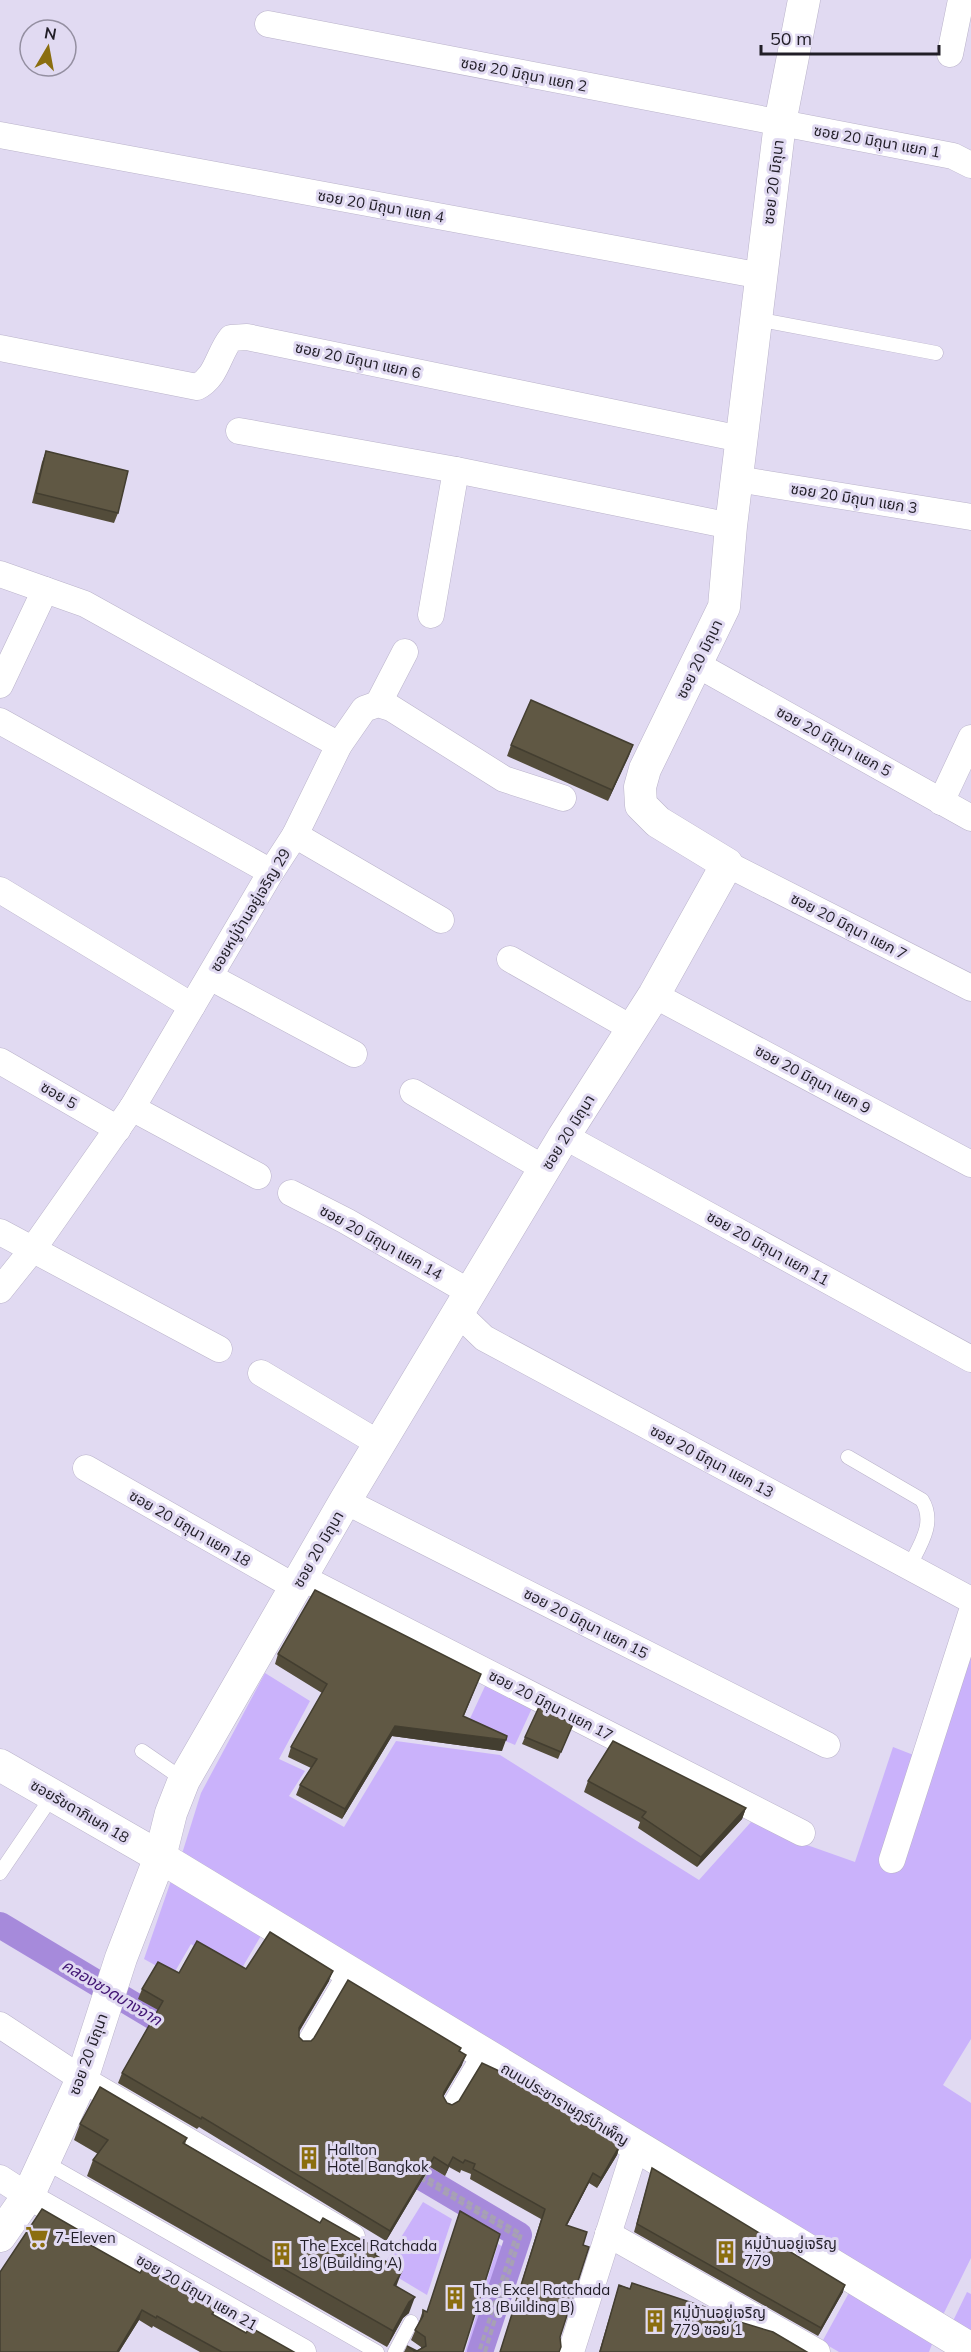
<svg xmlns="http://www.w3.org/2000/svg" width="971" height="2352" font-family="Mulish,'Noto Sans Thai',sans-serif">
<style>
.green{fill:#cab2fb}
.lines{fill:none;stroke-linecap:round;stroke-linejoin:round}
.canal{stroke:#a68adb;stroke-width:26}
.service-casing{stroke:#bab3ca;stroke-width:15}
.minor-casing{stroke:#bab3ca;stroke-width:27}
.tertiary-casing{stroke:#bab3ca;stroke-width:33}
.path{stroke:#a7a1b4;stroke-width:4;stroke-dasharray:6 3;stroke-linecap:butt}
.service{stroke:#fff;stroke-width:14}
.minor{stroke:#fff;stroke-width:26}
.tertiary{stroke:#fff;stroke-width:32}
.wall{fill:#534c3a}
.shaded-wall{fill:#433e30}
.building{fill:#605844;stroke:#433e30;stroke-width:1.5}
.labels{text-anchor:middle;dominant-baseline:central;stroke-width:6;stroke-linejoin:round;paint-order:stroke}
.street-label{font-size:15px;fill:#211e27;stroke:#e1daf2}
.poi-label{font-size:15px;fill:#211e27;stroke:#e1daf2;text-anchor:start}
.water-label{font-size:16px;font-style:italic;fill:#411473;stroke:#e1daf2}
</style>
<rect width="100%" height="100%" fill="#e1daf2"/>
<!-- green -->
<g class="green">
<path d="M971 1654V2039L943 2085 971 2103V2258L943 2315 181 1857 201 1793 265 1673 310 1701 279 1759 305 1771 289 1796 344 1827 396 1741 500 1755 699 1880 751 1822 790 1839 855 1862 893 1747 929 1761Z"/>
<path d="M486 1684 533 1706 515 1745 467 1725Z"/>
<path d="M173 1875 265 1929 239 1973 191 1944 173 1975 144 1959Z"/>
<path d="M423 2202 452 2219 427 2295 382 2268Z"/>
<path d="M498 2244 505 2248 472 2352H465Z"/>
<path d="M851 2289 934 2339 929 2352H839L822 2342Z"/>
<path d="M967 2292 971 2294V2332L953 2321Z"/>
</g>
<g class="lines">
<!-- canal -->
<g class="canal">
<path d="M0 1925 182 2034"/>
<path d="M394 2161 519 2235 480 2352"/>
</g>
<!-- service casing -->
<g class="service-casing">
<g id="service">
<path d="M756 319 936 353"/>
<path d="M848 1457 922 1500C936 1523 920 1545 909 1567"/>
<path d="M142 1751 184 1780"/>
<path d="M0 1873 53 1795"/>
<path d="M303 2043 346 1970"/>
<path d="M448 2106 480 2052"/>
<path d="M43 2161 377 2352"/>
<path d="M395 2352 411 2322"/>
</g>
</g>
<!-- minor casing -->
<g class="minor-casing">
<g id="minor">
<path d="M268 24 953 156 971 165"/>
<path d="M950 54 961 0"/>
<path d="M0 135 762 276"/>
<path d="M0 348 197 387C217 377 218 354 231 338L247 337 741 439"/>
<path d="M239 431 456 470 731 526"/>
<path d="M737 479 971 517"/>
<path d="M0 574 85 604 339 745"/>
<path d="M431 615 456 470"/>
<path d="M696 664 971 818"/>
<path d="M0 685 45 590"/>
<path d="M378 704 405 652"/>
<path d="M0 721 271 872"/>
<path d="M941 802 971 738"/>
<path d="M295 835 441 920"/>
<path d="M727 864 971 988"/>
<path d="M0 890 192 1006"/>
<path d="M510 959 633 1029"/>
<path d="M210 977 354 1054"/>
<path d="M654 995 971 1164"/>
<path d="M0 1061 118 1129"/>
<path d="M413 1092 545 1169"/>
<path d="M132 1108 258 1176"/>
<path d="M564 1136 971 1359"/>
<path d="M291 1193 346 1221 471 1293"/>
<path d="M0 1232 219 1349"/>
<path d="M0 1290 33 1249 132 1108 271 872 295 835 339 745 364 709 378 704 391 708 504 779 563 798"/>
<path d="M458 1313 484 1338 971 1600"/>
<path d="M261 1373 380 1444"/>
<path d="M86 1468 295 1587"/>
<path d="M345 1501 827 1745"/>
<path d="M301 1577 802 1833"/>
<path d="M892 1860 971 1614"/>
<path d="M0 2025 82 2079 352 2237"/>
<path d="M0 2178 28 2196 303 2352"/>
<path d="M608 2234 817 2352"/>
<path d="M571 2352 636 2146"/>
</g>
</g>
<!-- tertiary casing -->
<g class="tertiary-casing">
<g id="tertiary">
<path d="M0 1765 160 1857 971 2349"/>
<path d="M0 2236 28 2196 82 2079 121 1958 160 1857 171 1813 184 1780 345 1501 564 1136 654 995 727 864 658 822 641 805 640 787 645 769 724 607 731 526 780 123 804 0"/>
</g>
</g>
<!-- path -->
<g class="path">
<path d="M135 2003 157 2016"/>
<path d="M134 2008 156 2021"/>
<path d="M421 2174 521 2234 485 2352"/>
<path d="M420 2178 516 2236 479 2352"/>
</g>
<!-- service -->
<use href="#service" class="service"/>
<!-- minor -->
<use href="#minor" class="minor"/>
<!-- tertiary -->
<use href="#tertiary" class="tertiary"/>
</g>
<!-- wall -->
<g class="wall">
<path d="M46 451 118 513 114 523 32 503 42 462Z"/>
<path d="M511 745H633L608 801 507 756Z"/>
<path d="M278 1654 477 1684 464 1716 502 1751 392 1736 342 1819 296 1795 300 1785 311 1768 288 1757 291 1747 322 1693 275 1664Z"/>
<path d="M573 1724 558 1759 522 1744 525 1737Z"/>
<path d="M588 1781 746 1808 742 1819 697 1867 638 1828 640 1822 584 1792Z"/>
<path d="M246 1969 329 1981 299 2032V2037L303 2041 461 2048 460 2051 462 2065 443 2097 447 2103 620 2145 617 2155 597 2188 589 2183 567 2225 583 2245 560 2337 559 2352H500L541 2219 470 2179 471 2174 461 2170 460 2173 449 2167 445 2176 430 2167 386 2241 199 2127 197 2129 118 2083 122 2073 158 2010 138 1999 142 1989 179 1973Z"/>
<path d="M80 2124 187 2138 185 2144 320 2223 378 2249 376 2255 396 2286 409 2313 403 2318 387 2347 87 2176 93 2160 98 2154 74 2140Z"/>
<path d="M652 2168 843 2292 818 2336 634 2232Z"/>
<path d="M80 2239 140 2273 216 2308 213 2315 246 2333 294 2352H200L153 2326 152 2328 139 2320 119 2352H0Z"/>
<path d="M619 2285 707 2312 807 2352H599Z"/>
<path d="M423 2310 463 2352H404L407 2346 417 2351 421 2348V2347L411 2340 419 2322Z"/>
</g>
<!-- shaded-wall -->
<g class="shaded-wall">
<path d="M633 745 629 756 608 801 612 790Z"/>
<path d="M395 1726 506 1740 502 1751 392 1736 342 1819 345 1809Z"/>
<path d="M746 1808 742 1819 697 1867 701 1857Z"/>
<path d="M333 1971 329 1981 295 2038 299 2028Z"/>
<path d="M466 2055 462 2065 440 2102 444 2092Z"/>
<path d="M620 2145 617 2155 597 2188 601 2178Z"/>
<path d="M434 2157 430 2167 386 2241 390 2231Z"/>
<path d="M453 2157 449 2167 445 2176 448 2166Z"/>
<path d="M593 2173 589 2183 562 2235 566 2225Z"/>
<path d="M402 2271 396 2287 394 2285Z"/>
<path d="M845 2285 843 2292 818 2336 821 2328Z"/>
<path d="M415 2297 409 2313 403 2318 387 2347 393 2331 409 2302Z"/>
<path d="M142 2310 139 2320 119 2352H117Z"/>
</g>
<!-- building -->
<g class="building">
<path d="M46 451 128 471 118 513 36 493Z"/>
<path d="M531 700 633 745 612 790 511 745Z"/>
<path d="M315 1590 481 1674 463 1716 507 1736 506 1740 395 1726 345 1809 300 1785 317 1759 291 1747 327 1684 278 1654Z"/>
<path d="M539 1707 573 1724 561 1752 525 1737Z"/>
<path d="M613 1741 746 1808 701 1857 642 1817 646 1812 588 1781Z"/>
<path d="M270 1932 333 1971 299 2028V2037L303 2041H311L314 2038 348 1980 461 2048 459 2051 466 2055 444 2092 443 2096 447 2103 452 2105 459 2101 482 2063 497 2070 620 2145 601 2178 593 2173 566 2225 587 2232 583 2245 589 2247 560 2337 561 2347 559 2352H500L545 2209 473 2169 475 2164 465 2160 463 2163 453 2157 448 2166 434 2157 390 2231 202 2117 201 2119 122 2073 163 2001 142 1989 158 1962 179 1973 197 1941 246 1969Z"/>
<path d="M100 2087 187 2138 183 2143 320 2223 323 2218 378 2249 375 2255 402 2271 394 2285 415 2297 409 2302 393 2331 93 2160 108 2140 80 2124Z"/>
<path d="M652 2168 845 2285 821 2328 637 2224Z"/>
<path d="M42 2209 82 2232 78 2238 140 2273 144 2267 216 2308 212 2314 246 2333 250 2327 294 2352H222L157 2316 156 2318 142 2310 117 2352H0V2272Z"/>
<path d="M460 2211 500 2234 463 2352H414L415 2351 407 2346 417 2351 426 2346 425 2337 415 2330 423 2316V2310L427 2312Z"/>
<path d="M632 2283 708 2308 707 2312 773 2332 807 2352H600L619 2285 630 2289Z"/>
</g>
<!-- icons -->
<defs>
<g id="building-bare" transform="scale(1.8)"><path d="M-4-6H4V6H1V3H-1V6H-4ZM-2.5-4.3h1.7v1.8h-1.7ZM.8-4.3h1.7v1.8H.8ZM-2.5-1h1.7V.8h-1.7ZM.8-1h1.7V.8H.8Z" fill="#8b6e0f" stroke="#e1daf2" stroke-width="2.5" paint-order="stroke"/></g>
<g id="supermarket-bare" transform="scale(1.8)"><path d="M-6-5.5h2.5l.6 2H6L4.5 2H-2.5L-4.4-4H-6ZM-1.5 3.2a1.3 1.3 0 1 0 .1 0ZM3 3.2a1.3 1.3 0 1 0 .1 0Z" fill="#8b6e0f" stroke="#e1daf2" stroke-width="2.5" paint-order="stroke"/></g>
</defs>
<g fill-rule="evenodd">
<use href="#building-bare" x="309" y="2158"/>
<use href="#supermarket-bare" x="37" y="2237"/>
<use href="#building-bare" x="726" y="2252"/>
<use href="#building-bare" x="282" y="2254"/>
<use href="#building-bare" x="455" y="2298"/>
<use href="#building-bare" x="655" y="2321"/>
</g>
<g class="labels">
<!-- street labels -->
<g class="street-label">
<text transform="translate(524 74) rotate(11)">ซอย 20 มิถุนา แยก 2</text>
<text transform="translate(877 141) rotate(10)">ซอย 20 มิถุนา แยก 1</text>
<text transform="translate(773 182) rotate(-83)">ซอย 20 มิถุนา</text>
<text transform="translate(381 206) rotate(10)">ซอย 20 มิถุนา แยก 4</text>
<text transform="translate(358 360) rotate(12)">ซอย 20 มิถุนา แยก 6</text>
<text transform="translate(854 498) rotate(9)">ซอย 20 มิถุนา แยก 3</text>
<text transform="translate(699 659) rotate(-64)">ซอย 20 มิถุนา</text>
<text transform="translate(834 741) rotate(29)">ซอย 20 มิถุนา แยก 5</text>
<text transform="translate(250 910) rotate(-59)">ซอยหมู่บ้านอยู่เจริญ 29</text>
<text transform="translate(849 926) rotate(27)">ซอย 20 มิถุนา แยก 7</text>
<text transform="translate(813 1079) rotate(28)">ซอย 20 มิถุนา แยก 9</text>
<text transform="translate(59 1095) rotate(30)">ซอย 5</text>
<text transform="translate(568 1132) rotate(-58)">ซอย 20 มิถุนา</text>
<text transform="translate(381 1242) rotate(29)">ซอย 20 มิถุนา แยก 14</text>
<text transform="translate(768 1248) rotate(29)">ซอย 20 มิถุนา แยก 11</text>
<text transform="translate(712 1461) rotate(28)">ซอย 20 มิถุนา แยก 13</text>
<text transform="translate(190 1528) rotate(30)">ซอย 20 มิถุนา แยก 18</text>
<text transform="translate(318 1549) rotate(-60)">ซอย 20 มิถุนา</text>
<text transform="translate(586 1623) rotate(27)">ซอย 20 มิถุนา แยก 15</text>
<text transform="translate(551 1705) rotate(27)">ซอย 20 มิถุนา แยก 17</text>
<text transform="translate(80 1811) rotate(30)">ซอยรัชดาภิเษก 18</text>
<text transform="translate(88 2054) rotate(-70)">ซอย 20 มิถุนา</text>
<text transform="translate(565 2104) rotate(31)">ถนนประชาราษฎร์บำเพ็ญ</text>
<text transform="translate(197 2292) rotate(30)">ซอย 20 มิถุนา แยก 21</text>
</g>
<!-- poi labels -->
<g class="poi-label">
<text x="327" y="2149">Hallton<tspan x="327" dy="17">Hotel Bangkok</tspan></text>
<text x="55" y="2237">7-Eleven</text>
<text x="744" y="2243">หมู่บ้านอยู่เจริญ<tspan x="744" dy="17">779</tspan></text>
<text x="300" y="2245">The Excel Ratchada<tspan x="300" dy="17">18 (Building A)</tspan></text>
<text x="473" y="2289">The Excel Ratchada<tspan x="473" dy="17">18 (Building B)</tspan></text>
<text x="673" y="2312">หมู่บ้านอยู่เจริญ<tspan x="673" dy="17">779 ซอย 1</tspan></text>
</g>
<!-- water labels -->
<g class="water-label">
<text transform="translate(112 1992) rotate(31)">คลองชวดบางจาก</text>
</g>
</g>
<!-- north arrow -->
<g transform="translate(48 48) rotate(10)"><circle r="28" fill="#e1daf2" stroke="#948fa1" stroke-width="1.5"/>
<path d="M0-4.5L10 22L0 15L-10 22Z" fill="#8b6e0f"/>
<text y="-9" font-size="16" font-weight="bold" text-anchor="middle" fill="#211e27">N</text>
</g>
<!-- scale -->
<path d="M761 45v9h178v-9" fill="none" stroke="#211e27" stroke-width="3"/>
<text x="770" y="45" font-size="18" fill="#211e27" stroke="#e1daf2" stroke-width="4.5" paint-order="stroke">50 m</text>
</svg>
